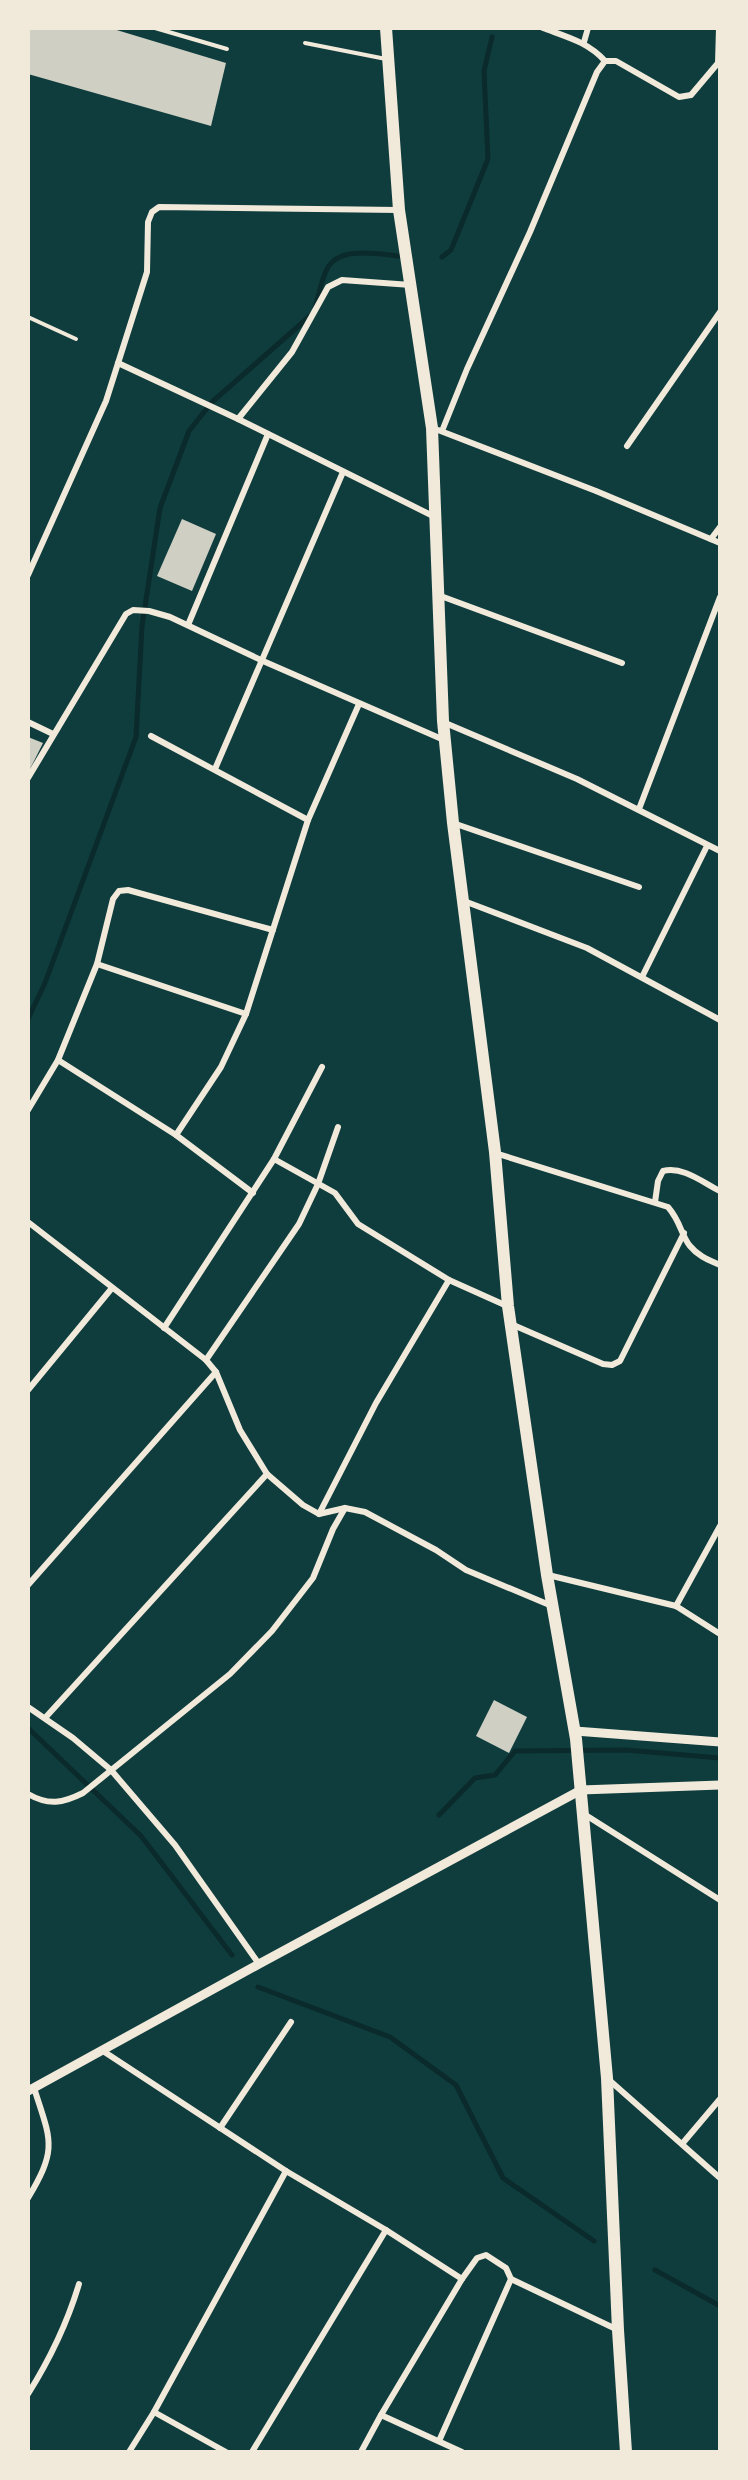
<svg xmlns="http://www.w3.org/2000/svg" width="748" height="2480" font-family="Merriweather,serif">
<style>
.lines{fill:none;stroke-linecap:round;stroke-linejoin:round}
.stream{stroke:#0a2a2b;stroke-width:5}
.building{fill:#cfcfc3}
.service{stroke:#f1e9da;stroke-width:4}
.minor{stroke:#f1e9da;stroke-width:6}
.tertiary{stroke:#f1e9da;stroke-width:9}
.primary{stroke:#f1e9da;stroke-width:12}
</style>
<rect width="100%" height="100%" fill="#0f3d3e"/>
<g class="lines">
<!-- stream -->
<g class="stream">
<path d="M442 257 451 250 488 159 484 71 492 37"/>
<path d="M315 307C319 296 321 282 326 271 337 245 377 254 399 256"/>
<path d="M28 1019 45 983 136 737 142 626 160 508 189 431 212 402 311 315"/>
<path d="M28 1728 141 1836 232 1955"/>
<path d="M439 1815 475 1778 495 1775 515 1751 626 1750 720 1758"/>
<path d="M258 1987 390 2037 456 2085 503 2178 594 2241"/>
<path d="M655 2270 720 2306"/>
</g>
</g>
<!-- building -->
<g class="building">
<path d="M30 28H110L226 63 211 126 28 74Z"/>
<path d="M182 519 216 534 192 591 157 576Z"/>
<path d="M28 737 43 743 28 773Z"/>
<path d="M494 1700 527 1717 509 1753 476 1736Z"/>
</g>
<g class="lines">
<!-- service -->
<g class="service">
<path d="M155 28 227 49"/>
<path d="M305 43 386 59"/>
<path d="M28 317 76 339"/>
</g>
<!-- minor -->
<g class="minor">
<path d="M543 28C567 37 588 42 605 61"/>
<path d="M584 42 588 28"/>
<path d="M118 363 238 419 435 517"/>
<path d="M238 419 292 352 328 287 342 280 411 285"/>
<path d="M438 430 596 491 720 543"/>
<path d="M442 431 467 369 530 232 597 72 605 61H616L679 97 691 95 718 63 719 28"/>
<path d="M627 446 720 312"/>
<path d="M711 539 720 527"/>
<path d="M28 575 106 401 147 272 148 222 152 212 159 207 399 210"/>
<path d="M438 595 622 663"/>
<path d="M188 625 268 434"/>
<path d="M28 722 53 734"/>
<path d="M443 722 577 779 720 851"/>
<path d="M151 736 308 820"/>
<path d="M215 769 343 472"/>
<path d="M28 778 126 614 133 610 149 611 170 617 263 661 444 740"/>
<path d="M639 809 720 597"/>
<path d="M453 823 639 887"/>
<path d="M464 901 587 948 720 1020"/>
<path d="M97 964 246 1014"/>
<path d="M642 977 707 846"/>
<path d="M58 1060 176 1135 253 1193"/>
<path d="M28 1110 58 1060 97 964 113 899 119 891 128 890 273 930"/>
<path d="M176 1135 221 1067 246 1014 308 820 359 704"/>
<path d="M495 1153 668 1207C681 1222 681 1235 690 1246 698 1256 709 1260 720 1265"/>
<path d="M274 1159 335 1193 358 1224 449 1280 507 1306"/>
<path d="M655 1202 658 1181 663 1171C683 1166 702 1182 720 1191"/>
<path d="M28 1222 206 1360 216 1372 240 1430 267 1474 303 1505 319 1514 345 1508 365 1512 436 1550 466 1570 552 1606"/>
<path d="M511 1324 603 1364 612 1365 620 1361 684 1233"/>
<path d="M164 1328 274 1159 322 1067"/>
<path d="M206 1360 299 1224 318 1184 338 1127"/>
<path d="M28 1390 112 1288"/>
<path d="M319 1514 376 1403 449 1280"/>
<path d="M548 1575 676 1606 720 1634"/>
<path d="M28 1585 216 1372"/>
<path d="M676 1606 720 1526"/>
<path d="M28 1707 73 1738 111 1770 175 1845 259 1964"/>
<path d="M45 1718 267 1474"/>
<path d="M28 1794C49 1806 63 1803 83 1793L230 1674 272 1631 313 1578 333 1529 345 1508"/>
<path d="M584 1814 720 1900"/>
<path d="M103 2051 286 2171"/>
<path d="M608 2079 720 2178"/>
<path d="M220 2128 291 2022"/>
<path d="M682 2144 720 2099"/>
<path d="M28 2198C58 2148 51 2141 34 2088"/>
<path d="M386 2230 462 2279 381 2415 462 2452"/>
<path d="M511 2279 618 2330"/>
<path d="M28 2394C50 2359 67 2324 79 2284"/>
<path d="M154 2412 226 2452"/>
<path d="M439 2441 511 2279 506 2268 486 2255 477 2258 462 2279"/>
<path d="M129 2452 154 2412 286 2171 386 2230 252 2452"/>
<path d="M361 2452 381 2415"/>
</g>
<!-- tertiary -->
<g class="tertiary">
<path d="M575 1731 720 1742"/>
<path d="M28 2091 259 1964 581 1790 720 1785"/>
</g>
<!-- primary -->
<path class="primary" d="M386 28 399 210 432 428 443 721 453 823 495 1152 508 1306 547 1575 576 1739 607 2078 618 2330 626 2452"/>
</g>
<!-- border -->
<rect width="748" height="2480" fill="none" stroke="#f1e9da" stroke-width="60"/>
</svg>
